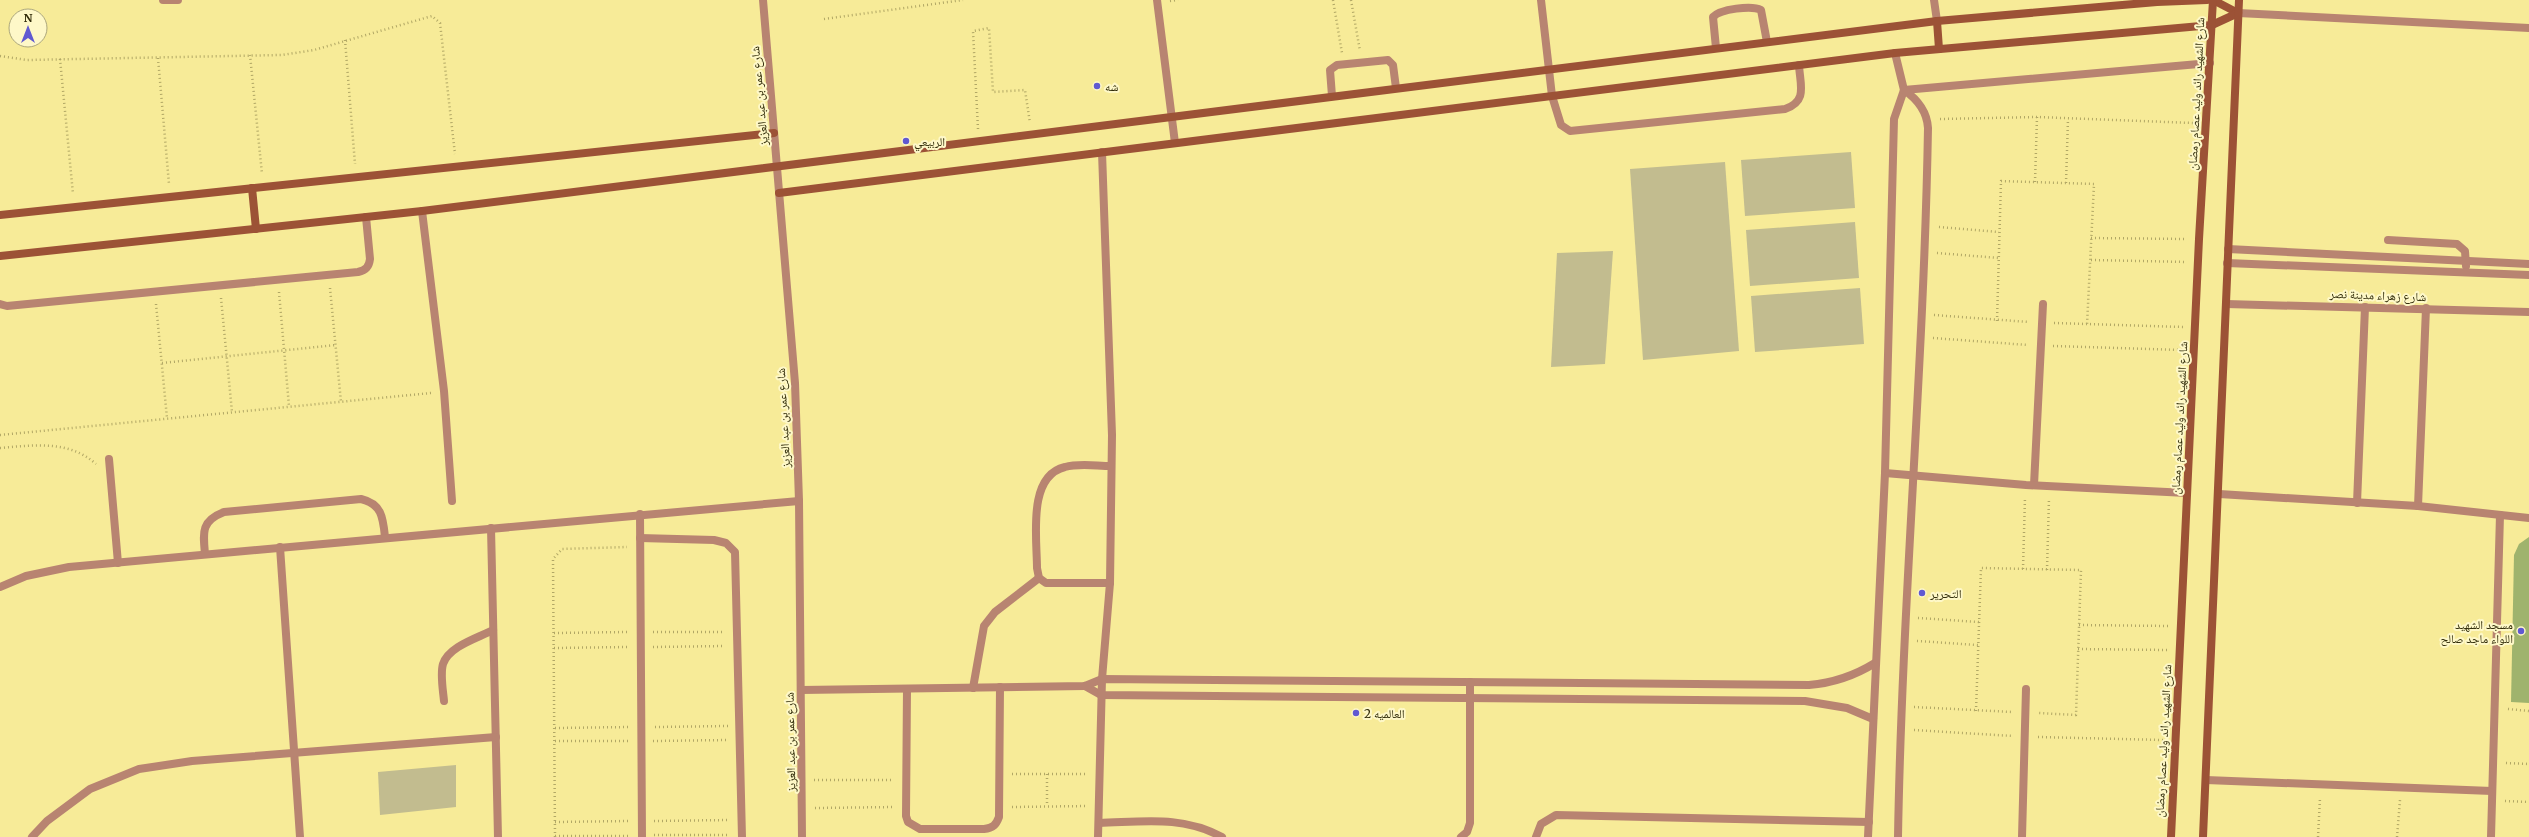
<svg xmlns="http://www.w3.org/2000/svg" width="2529" height="837" font-family="Merriweather,'Noto Naskh Arabic',serif">
<style>
.green{fill:#c2bc8f}
.building{fill:#9fb36d}
.lines{fill:none;stroke-linecap:round;stroke-linejoin:round}
.path{stroke:#b1a765;stroke-width:2.5;stroke-dasharray:1 3;stroke-linecap:butt}
.lane{stroke:#b88471;stroke-width:8}
.street{stroke:#b88471;stroke-width:8}
.secondary{stroke:#9c5236;stroke-width:8}
.poi-dot{fill:#6059d1;stroke:#fef8c8;stroke-width:1.5}
.labels{text-anchor:middle;dominant-baseline:central;stroke-width:4;stroke-linejoin:round;paint-order:stroke}
.poi-label{font-size:12px;fill:#322d0a;stroke:#fef8c8;text-anchor:start}
.street-label{font-size:12px;fill:#322d0a;stroke:#fef8c8}
</style>
<rect width="100%" height="100%" fill="#f7eb98"/>
<!-- green -->
<g class="green">
<path d="M1851 152 1855 208 1745 216 1741 160Z"/>
<path d="M1725 162 1739 351 1643 360 1630 169Z"/>
<path d="M1855 222 1859 278 1750 286 1746 230Z"/>
<path d="M1613 251 1605 364 1551 367 1557 253Z"/>
<path d="M1860 288 1864 344 1755 352 1751 296Z"/>
<path d="M456 765V807L380 815 378 772Z"/>
</g>
<!-- building -->
<path class="building" d="M2529 537V703L2511 702 2514 555 2519 544Z"/>
<g class="lines">
<!-- path -->
<g class="path">
<path d="M1333 0 1342 53"/>
<path d="M1351 0 1360 51"/>
<path d="M1170 1 1178 0"/>
<path d="M824 19 963 0"/>
<path d="M345 40 355 164"/>
<path d="M250 55 262 174"/>
<path d="M0 56 27 60 282 55 314 50 432 16 440 23 455 154"/>
<path d="M158 58 169 184"/>
<path d="M60 59 73 194"/>
<path d="M1940 119 2037 117 2193 123"/>
<path d="M978 129 973 31 989 28 993 92 1025 90 1030 123"/>
<path d="M2035 182 2037 117"/>
<path d="M2066 183 2068 119"/>
<path d="M1939 227 1999 232"/>
<path d="M2091 238 2187 239"/>
<path d="M1937 253 1999 258"/>
<path d="M2091 260 2186 262"/>
<path d="M330 288 341 402"/>
<path d="M279 292 289 406"/>
<path d="M221 298 232 412"/>
<path d="M156 304 167 418"/>
<path d="M1934 315 2029 322"/>
<path d="M1997 321 2001 181 2094 184 2087 325"/>
<path d="M2054 323 2183 327"/>
<path d="M1933 338 2028 345"/>
<path d="M2053 346 2182 350"/>
<path d="M162 363 336 345"/>
<path d="M0 435 431 393"/>
<path d="M0 448C34 445 69 440 96 464"/>
<path d="M2023 569 2025 497"/>
<path d="M2047 570 2049 498"/>
<path d="M1918 618 1979 622"/>
<path d="M2079 625 2168 626"/>
<path d="M653 632H724"/>
<path d="M554 633 628 632"/>
<path d="M1917 641 1978 645"/>
<path d="M653 647 724 646"/>
<path d="M554 648 628 647"/>
<path d="M2078 649 2167 650"/>
<path d="M1914 707 2013 712"/>
<path d="M2508 709 2529 711"/>
<path d="M1976 711 1981 568 2081 570 2076 715 2038 713"/>
<path d="M655 727 728 726"/>
<path d="M555 728 630 727"/>
<path d="M1914 730 2013 736"/>
<path d="M2038 737 2163 740"/>
<path d="M555 741H630"/>
<path d="M653 741 728 740"/>
<path d="M2506 763 2529 764"/>
<path d="M1012 774H1087"/>
<path d="M1047 774V806"/>
<path d="M814 780H893"/>
<path d="M2505 801 2529 802"/>
<path d="M1012 807 1087 806"/>
<path d="M815 808 894 807"/>
<path d="M654 821 729 820"/>
<path d="M555 822 629 821"/>
<path d="M654 835H729"/>
<path d="M555 836H629"/>
<path d="M555 837 553 559 562 549 627 547"/>
<path d="M2318 837 2320 798"/>
<path d="M2397 837 2400 800"/>
</g>
<!-- lane -->
<g class="lane">
<path d="M1934 0 1937 21"/>
<path d="M2238 13 2529 28"/>
<path d="M1716 48 1713 17C1720 9 1752 5 1761 10L1767 42"/>
<path d="M1332 96 1330 70 1337 65 1388 60 1393 65 1396 88"/>
<path d="M1552 96 1561 125 1570 131 1785 109C1808 101 1800 85 1799 65"/>
<path d="M2388 240 2457 244 2465 251 2466 266"/>
<path d="M2228 249 2529 264"/>
<path d="M2227 263 2529 275"/>
<path d="M0 304 7 306 358 272C366 270 369 267 370 259L366 217"/>
<path d="M109 459 118 563"/>
<path d="M2034 485 2043 304"/>
<path d="M2357 503 2365 307"/>
<path d="M2418 506 2426 308"/>
<path d="M205 554C203 532 201 521 224 512L361 499C382 504 383 518 385 537"/>
<path d="M1110 583H1046L1039 578 1037 568C1037 538 1027 476 1065 467 1079 463 1096 466 1111 466"/>
<path d="M973 688 984 626 995 612 1039 578"/>
<path d="M907 689 906 816 908 822 920 829H984C993 828 996 825 999 817L1000 687"/>
<path d="M444 701C443 690 440 674 443 664 449 646 478 638 493 630"/>
<path d="M1099 823C1142 822 1182 815 1222 837"/>
<path d="M1461 837 1467 832 1470 823V682"/>
<path d="M1536 837 1541 824 1556 815 1869 822"/>
<path d="M2022 837 2026 689"/>
</g>
<!-- street -->
<g class="street">
<path d="M163 0H178"/>
<path d="M763 0 795 383 799 501 802 837"/>
<path d="M1157 0 1175 143"/>
<path d="M1541 0 1552 96"/>
<path d="M1904 90 2210 63"/>
<path d="M422 211 444 391 452 501"/>
<path d="M2226 304 2529 312"/>
<path d="M1885 473 2026 485 2187 493"/>
<path d="M2219 494 2418 506 2529 518"/>
<path d="M640 514 642 837"/>
<path d="M491 528 498 837"/>
<path d="M640 538 714 540 726 543 735 552 742 837"/>
<path d="M280 547 300 837"/>
<path d="M0 587 26 576 69 567 799 501"/>
<path d="M1085 686 1101 695 1805 701 1847 708 1873 719"/>
<path d="M801 690 1085 686 1102 679 1809 685C1833 683 1854 676 1875 663"/>
<path d="M2206 780 2492 791"/>
<path d="M32 837 47 821 90 789 139 769 192 761 496 737"/>
<path d="M1098 837 1102 679 1110 583 1112 435 1102 152"/>
<path d="M1868 837 1885 473 1894 119 1904 90 1895 53"/>
<path d="M1898 837C1902 600 1924 365 1928 128 1927 111 1917 99 1904 90"/>
<path d="M2491 837 2500 515"/>
</g>
<!-- secondary -->
<g class="secondary">
<path d="M2213 0 2238 13"/>
<path d="M1937 21 1939 49"/>
<path d="M252 188 256 229"/>
<path d="M779 193 1895 53 2212 25 2238 13"/>
<path d="M0 215 774 133"/>
<path d="M0 256 422 211 1937 21 2157 2 2207 0"/>
<path d="M2171 837 2199 239 2213 0"/>
<path d="M2203 837 2239 0"/>
</g>
</g>
<!-- markers -->
<g class="poi-dot">
<circle cx="1097" cy="86" r="4"/>
<circle cx="906" cy="141" r="4"/>
<circle cx="1922" cy="593" r="4"/>
<circle cx="2521" cy="631" r="4"/>
<circle cx="1356" cy="713" r="4"/>
</g>
<g class="labels">
<!-- poi labels -->
<g class="poi-label">
<text x="1105" y="86">شه</text>
<text x="914" y="141">الربيعي</text>
<text x="1930" y="593">التحرير</text>
<text x="2513" y="624" text-anchor="end">مسجد الشهيد<tspan x="2513" dy="14">اللواء ماجد صالح</tspan></text>
<text x="1364" y="713">العالميه 2</text>
</g>
<!-- street labels -->
<g class="street-label">
<text transform="translate(2196 94) rotate(-87)">شارع الشهيد رائد وليد عصام رمضان</text>
<text transform="translate(759 96) rotate(-95)">شارع عمر بن عبد العزيز</text>
<text transform="translate(2378 295) rotate(2)">شارع زهراء مدينة نصر</text>
<text transform="translate(783 418) rotate(-93)">شارع عمر بن عبد العزيز</text>
<text transform="translate(2179 418) rotate(-87)">شارع الشهيد رائد وليد عصام رمضان</text>
<text transform="translate(2163 741) rotate(-87)">شارع الشهيد رائد وليد عصام رمضان</text>
<text transform="translate(790 742) rotate(-91)">شارع عمر بن عبد العزيز</text>
</g>
</g>
<!-- north arrow -->
<g transform="translate(28 28)"><circle r="19" fill="#fef8c8" stroke="#aca77c"/>
<path d="M0-3L7 15L0 10L-7 15Z" fill="#6059d1"/>
<text y="-6" font-size="11" font-weight="bold" text-anchor="middle" fill="#322d0a">N</text>
</g>
</svg>
